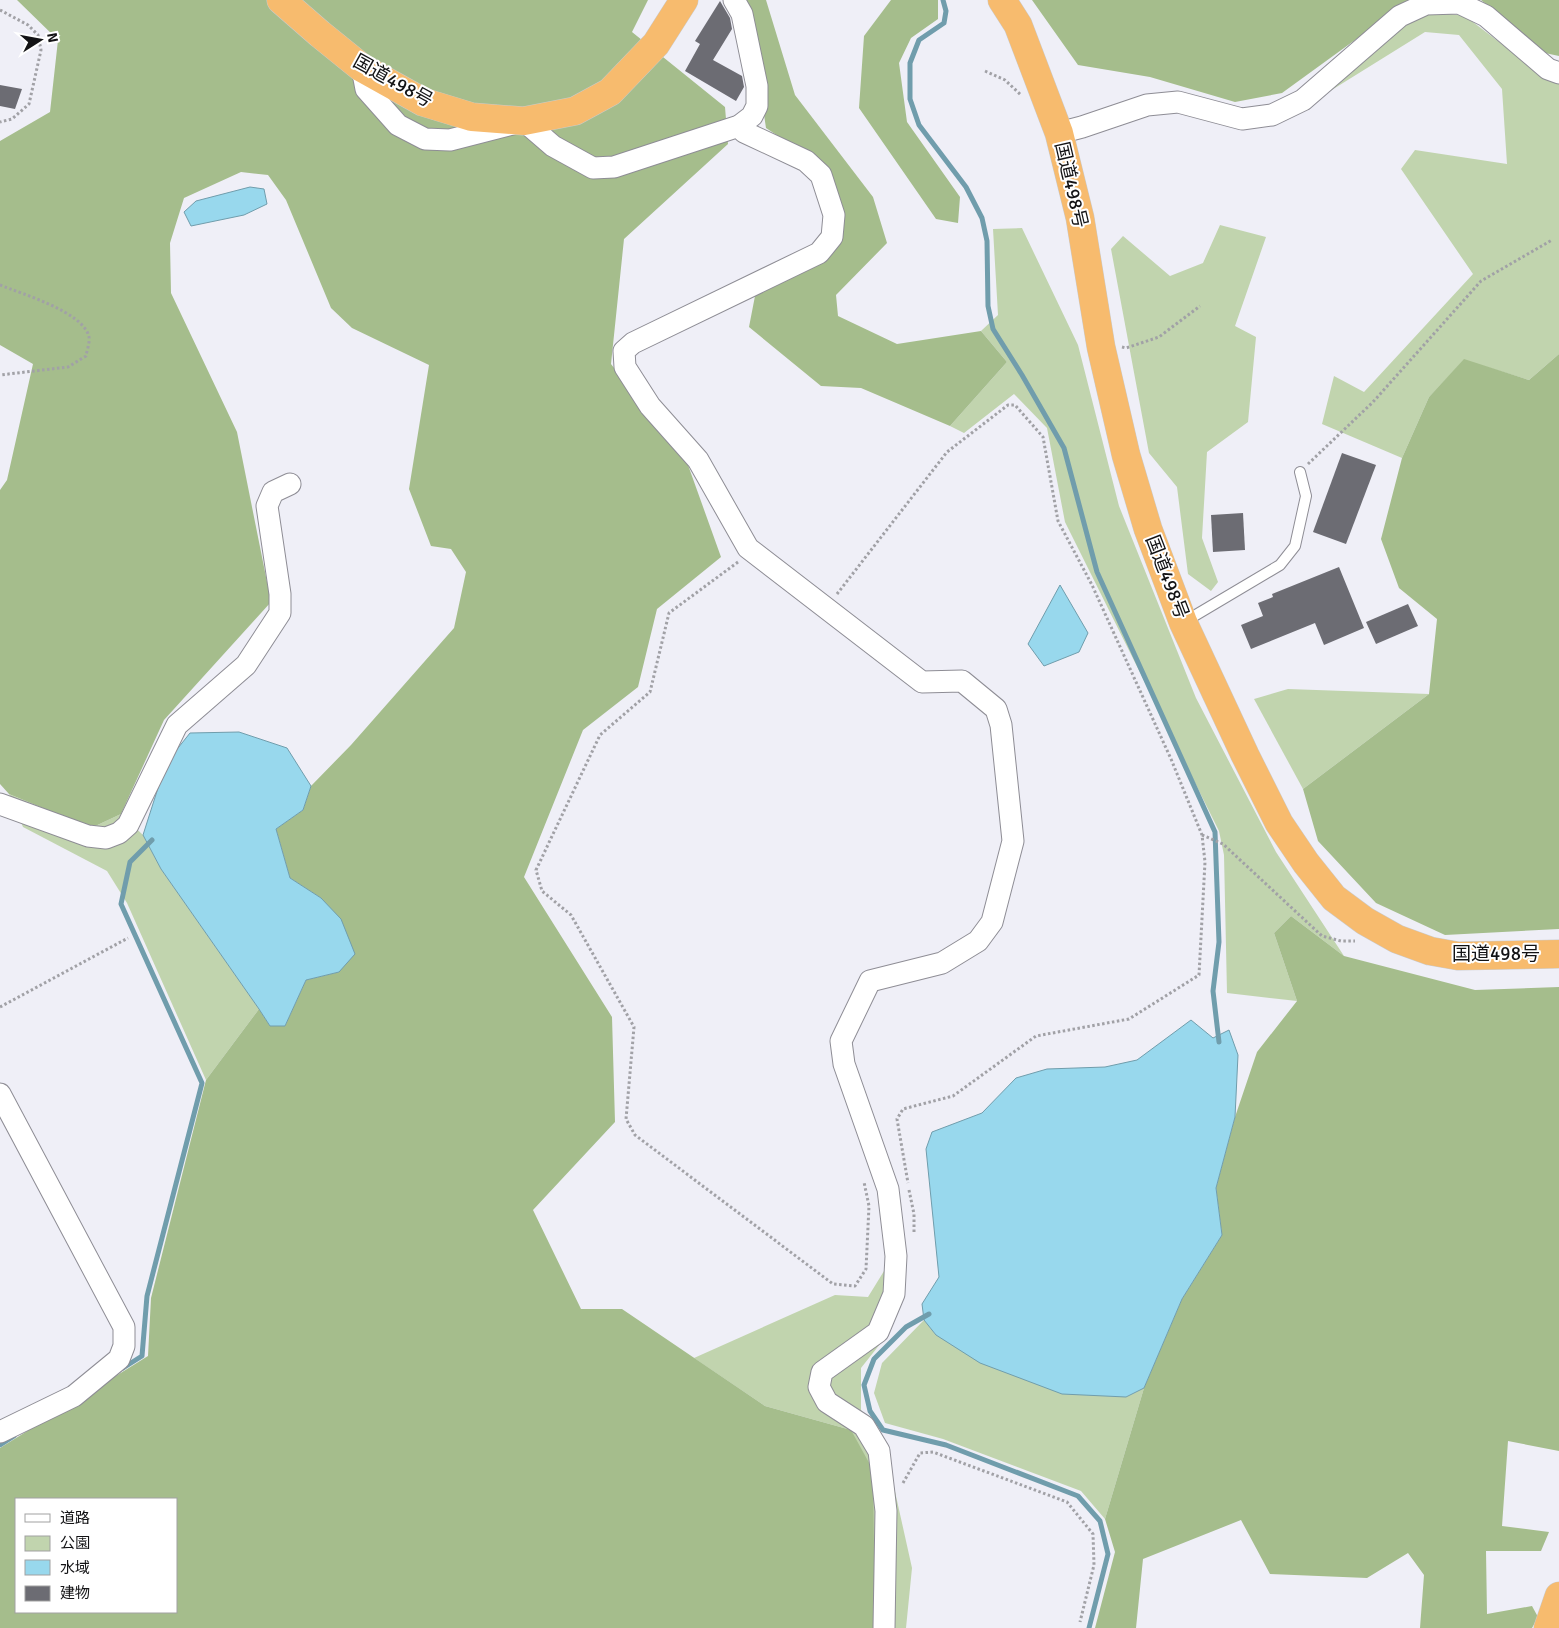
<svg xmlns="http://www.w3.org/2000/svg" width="1559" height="1628" font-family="Signika,'Noto Sans JP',sans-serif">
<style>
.green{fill:#c1d4ae}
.forest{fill:#a5bd8c;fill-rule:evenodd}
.water{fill:#98d8ed;stroke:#709dac}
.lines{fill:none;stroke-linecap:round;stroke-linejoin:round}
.stream{stroke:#709dac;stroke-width:5}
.building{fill:#6c6c73}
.service-casing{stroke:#8e8d95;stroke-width:12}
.minor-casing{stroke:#8e8d95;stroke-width:23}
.trunk-casing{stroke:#cbcbcc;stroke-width:29}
.path{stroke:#a1a1a6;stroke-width:3;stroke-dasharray:2.5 2.5;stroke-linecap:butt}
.service{stroke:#fff;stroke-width:10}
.minor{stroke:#fff;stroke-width:21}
.trunk{stroke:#f7bb6e;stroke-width:28}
.labels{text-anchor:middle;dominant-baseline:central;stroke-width:4;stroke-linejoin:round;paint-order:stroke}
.street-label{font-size:19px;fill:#131315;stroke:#fff}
</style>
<rect width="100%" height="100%" fill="#efeff7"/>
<!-- green -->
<g class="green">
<path d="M1429 11 1465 16 1541 74 1559 78V354L1529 380 1464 360 1429 397 1402 458 1322 424 1334 376 1364 392 1473 274 1401 169 1415 150 1507 164 1502 89 1459 35 1425 32 1314 101 1406 21Z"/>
<path d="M1220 225 1266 237 1235 326 1256 337 1248 422 1207 452 1202 538 1218 582 1211 591 1188 574 1177 487 1149 453 1111 249 1123 236 1170 276 1203 263Z"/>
<path d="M1022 228 1078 345 1119 506 1196 698 1276 852 1344 956 1291 916 1274 933 1297 1001 1227 993 1224 855 1219 831 1065 522 1047 428 1014 394 964 433 950 426 1007 362 981 331 998 315 993 229Z"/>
<path d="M1288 689 1429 694 1303 789 1254 699Z"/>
<path d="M9 794 91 828 121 814 143 835 161 869 259 1009 206 1080 127 903 107 871 23 827Z"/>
<path d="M884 1271 888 1334 861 1368V1410L884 1442 912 1568 906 1628H875L851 1430 765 1406 694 1358 835 1295 868 1297Z"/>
<path d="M924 1320 936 1335 1126 1397 1144 1388 1105 1519 1081 1491 943 1439 885 1423 874 1393 882 1363Z"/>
</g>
<!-- forest -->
<g class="forest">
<path d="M17 0H648L632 32 725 107 728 144 624 239 611 364 688 465 721 557 657 609 638 687 583 730 524 877 612 1017 615 1122 533 1210 581 1309H622L765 1406 851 1430 873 1470 875 1628H0V1448L148 1356 151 1298 206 1080 259 1009 270 1026H285L306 980 339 972 321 898 290 878 276 829 303 810 311 786 351 745 454 628 466 572 451 549 431 546 409 489 429 365 352 328 331 308 286 200 268 175 241 172 184 198 170 243 171 293 237 432 271 602 164 720 121 814 91 828 9 794 0 784V490L7 480 33 364 0 345V141L50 112 58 40ZM16 1499H176V1612H16Z"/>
<path d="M744 0H766L795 95 873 197 887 243 836 295 838 316 897 344 981 331 1007 362 950 426 861 388 821 386 749 327 755 296 828 259 829 170 766 128 749 14Z"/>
<path d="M891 0H938V19L911 38 899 63 907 122 960 197 958 223 936 219 859 108 864 36Z"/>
<path d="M1032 0H1420L1406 3 1282 93 1235 102 1150 77 1078 65Z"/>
<path d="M1481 0H1559V56L1545 53Z"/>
<path d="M1559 354V929L1445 935 1376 903 1318 841 1303 789 1429 694 1437 619 1399 588 1381 539 1402 458 1429 397 1464 359 1529 380Z"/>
<path d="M1291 916 1344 956 1475 990 1559 987V1451L1508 1441 1502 1526 1549 1532 1541 1551H1486L1487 1614 1532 1606 1538 1617 1532 1628H1420L1424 1575 1408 1553 1367 1578 1270 1574 1241 1520 1143 1559 1136 1628H1095L1115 1552 1105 1519 1144 1388 1182 1299 1222 1235 1216 1188 1235 1117 1257 1052 1297 1001 1274 933Z"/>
</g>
<!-- water -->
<g class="water">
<path d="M250 187 264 189 267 204 244 215 191 226 184 212 196 201Z"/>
<path d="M1060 585 1088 633 1079 652 1044 666 1028 644Z"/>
<path d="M239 732 287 748 311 786 303 810 276 829 290 878 321 898 341 919 355 954 339 972 306 980 285 1026H270L259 1009 161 869 143 835 166 763 190 733Z"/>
<path d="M1191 1020 1213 1038 1229 1030 1238 1055 1235 1117 1216 1188 1222 1235 1182 1299 1144 1388 1126 1397 1062 1394 980 1363 936 1335 924 1320 922 1304 939 1277 926 1149 932 1132 982 1113 1016 1078 1047 1069 1105 1067 1137 1060Z"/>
</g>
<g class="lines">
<!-- stream -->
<g class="stream">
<path d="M943 0 946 11 944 23 919 40 910 63V99L919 125 966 187 982 218 987 241 988 306 993 329 1022 375 1064 448 1097 572 1215 832 1219 942 1213 991 1219 1042"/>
<path d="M929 1314 906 1327 874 1359 864 1385 870 1411 883 1430 946 1445 1078 1496 1100 1521 1108 1554 1089 1628"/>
<path d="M123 1368 142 1356 147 1296 202 1083 121 904 130 862 152 840"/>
<path d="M0 1445 14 1436"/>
</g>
</g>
<!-- building -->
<g class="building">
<path d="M720 1 730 18 732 29 713 60 742 76 744 87 736 101 685 71 700 44 695 41Z"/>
<path d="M0 85 22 89 15 109 0 106Z"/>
<path d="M1342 453 1376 465 1346 544 1313 532Z"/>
<path d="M1243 513 1245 550 1213 552 1211 515Z"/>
<path d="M1339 567 1364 628 1324 645 1315 623 1251 649 1241 625 1263 616 1258 603 1273 597 1272 594Z"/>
<path d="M1408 604 1418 626 1376 644 1366 622Z"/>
</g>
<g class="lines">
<!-- service casing -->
<g class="service-casing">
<path id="service" d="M1184 622 1280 565 1295 546 1306 496 1300 472"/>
</g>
<!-- minor casing -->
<g class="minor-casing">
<g id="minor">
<path d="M362 68 366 89 398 125 425 139 450 140 524 121 553 146 593 168 614 167 739 126 752 116 757 106V86L742 14 734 0"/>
<path d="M739 126 744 132 806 161 821 175 834 215 832 237 819 253 633 343 624 351 625 367 650 406 698 460 748 548 922 682 962 681 996 709 1001 725 1013 841 992 922 978 941 942 963 870 981 841 1041 844 1064 888 1189 896 1256 894 1294 878 1332 822 1372 819 1387 827 1402 864 1426 879 1451 886 1511 884 1628"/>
<path d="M1059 133 1082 127 1147 105 1178 102 1242 119 1272 115 1303 100 1400 16 1426 4 1459 3 1486 16 1548 69 1559 73"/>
<path d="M0 804 88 836 106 838 119 833 128 825 177 725 246 665 280 613V594L267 506 273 492 290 484"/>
<path d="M0 1094 124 1327V1346L119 1359 74 1396 0 1432"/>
</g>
</g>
<!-- trunk casing -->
<g class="trunk-casing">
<g id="trunk">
<path d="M281 0 320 34 362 68 423 102 472 117 524 121 575 111 610 92 656 44 684 0"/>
<path d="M1002 0 1018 25 1059 133 1080 218 1101 347 1126 455 1148 529 1183 622 1245 755 1279 823 1306 863 1334 898 1365 921 1397 939 1430 951 1458 956 1559 954"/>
<path d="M1548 1628 1559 1596"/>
</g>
</g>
<!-- path -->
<g class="path">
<path d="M0 10 28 25 38 35 41 50 29 104 12 119 0 122"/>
<path d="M985 71 1005 80 1021 95"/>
<path d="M0 285C22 294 84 312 89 337 90 342 87 350 86 356L68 367 0 375"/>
<path d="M1122 347 1126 348 1159 337 1200 306"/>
<path d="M1308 464 1373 402 1481 281 1552 240"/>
<path d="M738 562 669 613 650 692 600 735 536 870 542 891 571 915 634 1027 626 1119 635 1135 833 1284 855 1286 866 1269 869 1206 864 1182"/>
<path d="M837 594 947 452 1008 405H1015L1043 437 1058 521 1092 585 1171 759 1202 835 1205 862 1199 975 1129 1019 1036 1036 953 1096 903 1109 897 1119 908 1183"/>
<path d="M1202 835 1223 844 1322 936 1341 941H1355"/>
<path d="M0 1007 128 938"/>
<path d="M909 1190 914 1214V1233"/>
<path d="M903 1483 920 1453 933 1452 1067 1502 1093 1534 1094 1565 1080 1622"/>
</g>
<!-- service -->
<use href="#service" class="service"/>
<!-- minor -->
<use href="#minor" class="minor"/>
<!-- trunk -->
<use href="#trunk" class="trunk"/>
</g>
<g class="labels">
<!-- street labels -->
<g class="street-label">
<text transform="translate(393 81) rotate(29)">国道498号</text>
<text transform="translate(1071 185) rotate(77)">国道498号</text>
<text transform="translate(1167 577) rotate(69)">国道498号</text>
<text x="1496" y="954">国道498号</text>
</g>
</g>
<!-- legend -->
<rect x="15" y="1498" width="162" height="115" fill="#ffffff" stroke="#a1a1a1"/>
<rect x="25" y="1514" width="25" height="8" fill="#ffffff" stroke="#a1a1a1"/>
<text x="60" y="1523" font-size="15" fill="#131315">道路</text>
<rect x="25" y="1536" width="25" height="15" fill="#c1d4ae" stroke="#a1a1a1"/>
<text x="60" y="1548" font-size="15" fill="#131315">公園</text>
<rect x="25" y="1560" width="25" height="15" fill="#98d8ed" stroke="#a1a1a1"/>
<text x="60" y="1573" font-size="15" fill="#131315">水域</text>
<rect x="25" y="1586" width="25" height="15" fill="#6c6c73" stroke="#a1a1a1"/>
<text x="60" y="1598" font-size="15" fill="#131315">建物</text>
<!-- north arrow -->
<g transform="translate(40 40) rotate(79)" stroke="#ffffff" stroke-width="4" paint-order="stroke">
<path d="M0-4L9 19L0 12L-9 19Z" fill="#131315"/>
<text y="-8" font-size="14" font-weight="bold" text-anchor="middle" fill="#131315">N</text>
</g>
</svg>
